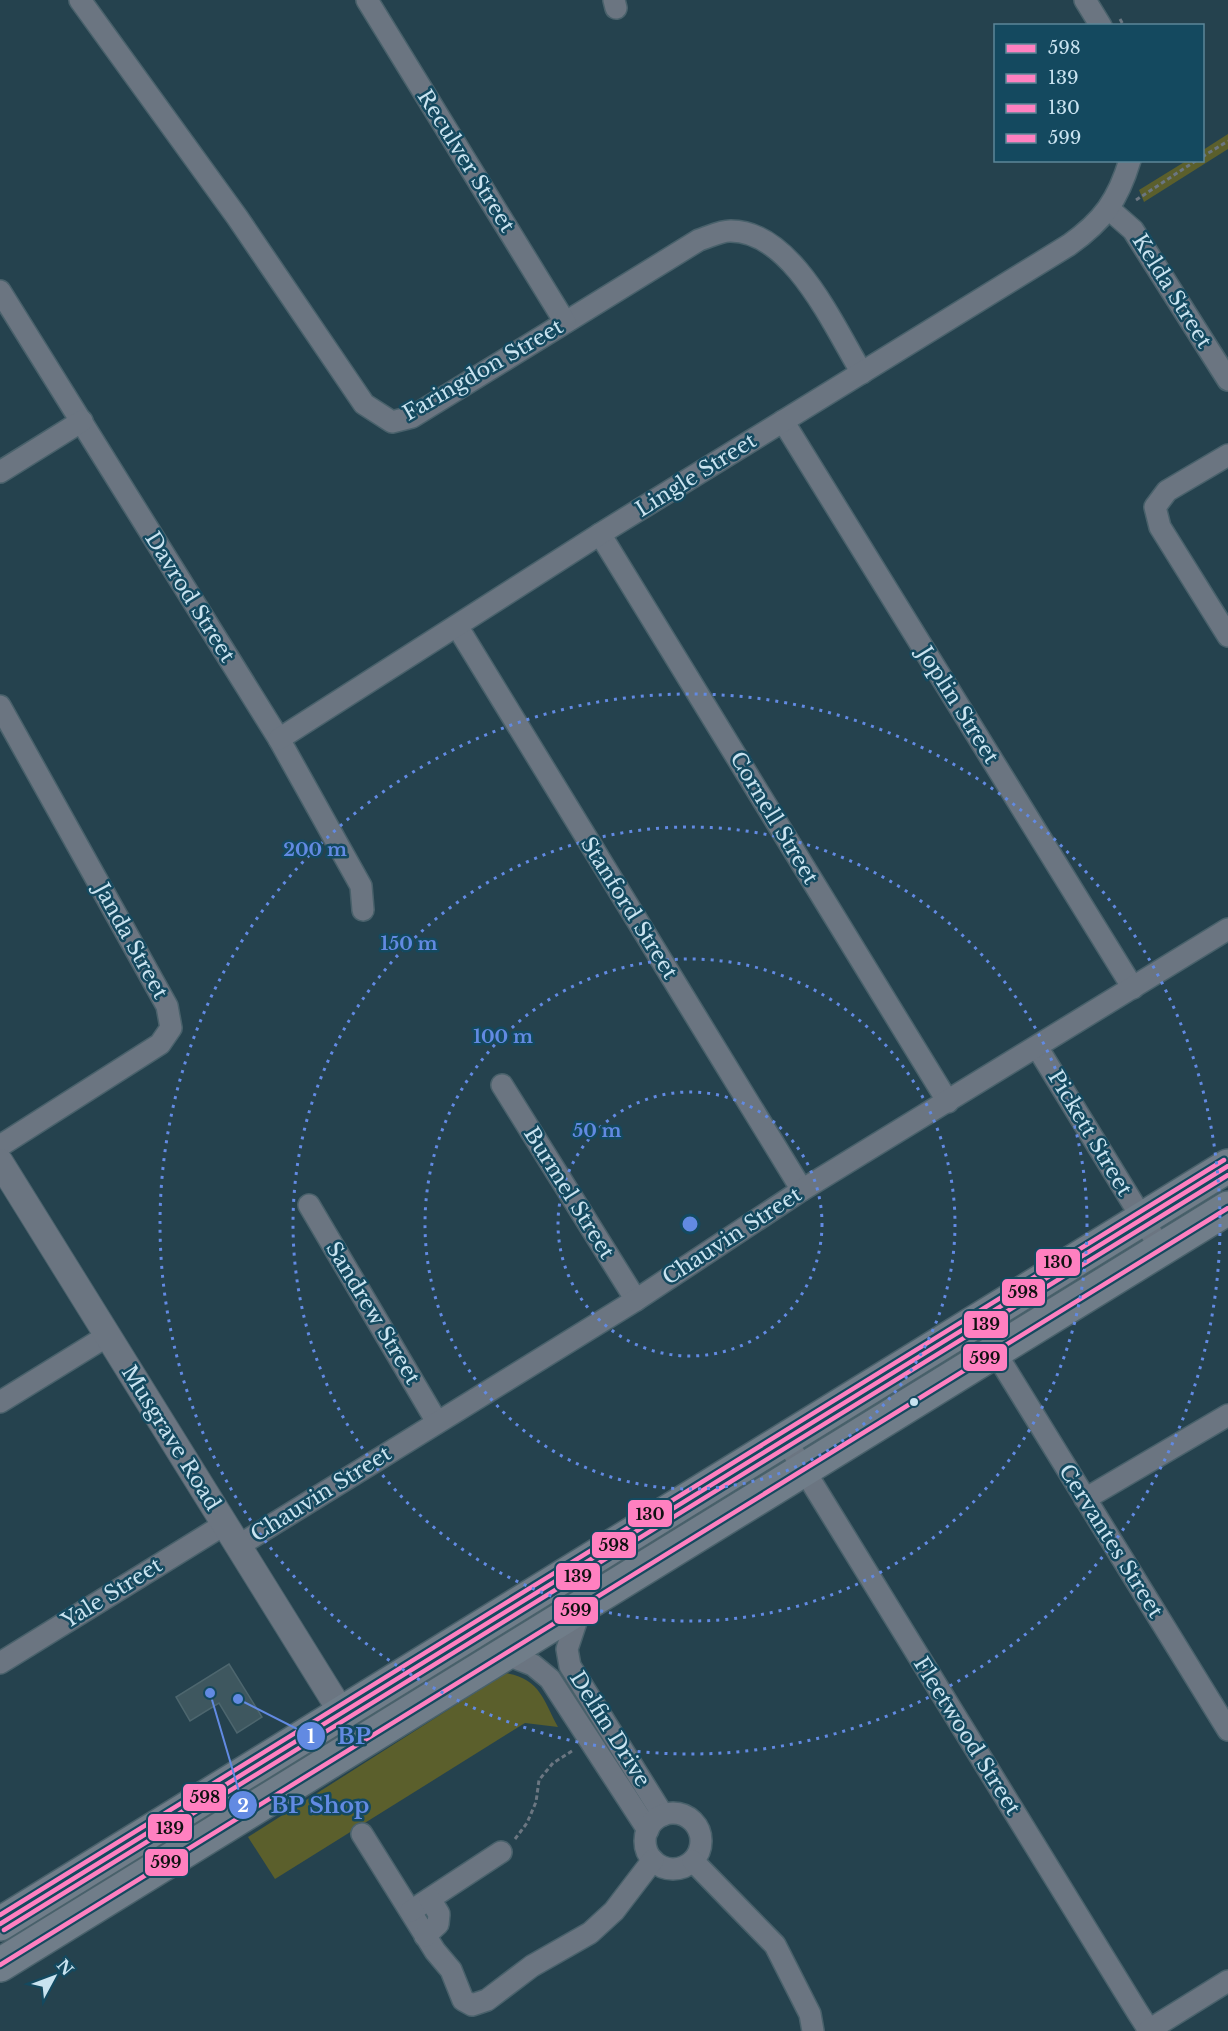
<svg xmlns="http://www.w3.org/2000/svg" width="1228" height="2031" font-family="'Libre Baskerville',serif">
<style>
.green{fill:#5b5f2c}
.building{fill:#3e575f;stroke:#4d666e;stroke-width:1.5}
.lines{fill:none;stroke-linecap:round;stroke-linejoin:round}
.minor-casing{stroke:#49616b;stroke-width:24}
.tertiary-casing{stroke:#49616b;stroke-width:28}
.primary-casing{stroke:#49616b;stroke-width:36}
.path{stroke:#6b7681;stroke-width:3;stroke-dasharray:4.5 3;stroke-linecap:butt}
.minor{stroke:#6b7581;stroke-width:21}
.tertiary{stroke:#6b7581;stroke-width:26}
.primary{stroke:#707d89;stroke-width:33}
.bus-1-casing{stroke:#14495f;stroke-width:9}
.bus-2-casing{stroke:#14495f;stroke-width:9}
.bus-3-casing{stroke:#14495f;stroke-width:9}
.bus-4-casing{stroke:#14495f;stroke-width:9}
.bus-1{stroke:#ff80c0;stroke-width:4.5}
.bus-2{stroke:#ff80c0;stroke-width:4.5}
.bus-3{stroke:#ff80c0;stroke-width:4.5}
.bus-4{stroke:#ff80c0;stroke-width:4.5}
.ring{fill:none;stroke:#628ae2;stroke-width:3;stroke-dasharray:3 6}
.bus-dot{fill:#c9e3f0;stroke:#14495f;stroke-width:2}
.labels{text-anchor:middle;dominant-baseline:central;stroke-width:5;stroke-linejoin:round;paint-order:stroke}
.street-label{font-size:21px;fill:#c9e3f0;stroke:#14495f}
.centre{fill:#628ae2;stroke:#14495f;stroke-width:3}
.ring-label{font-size:18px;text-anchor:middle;font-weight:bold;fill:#628ae2;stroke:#14495f;stroke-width:5;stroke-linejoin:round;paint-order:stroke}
.leader{fill:none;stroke:#628ae2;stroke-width:2}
.callout-dot{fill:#628ae2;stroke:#14495f;stroke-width:2}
.mark-label{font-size:18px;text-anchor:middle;font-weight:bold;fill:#fff}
.callout-label{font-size:22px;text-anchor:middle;font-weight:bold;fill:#628ae2;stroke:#14495f;stroke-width:5;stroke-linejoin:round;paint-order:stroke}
.line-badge{stroke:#14495f;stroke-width:2}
.pale-badge-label{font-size:16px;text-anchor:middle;font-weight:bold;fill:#111}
</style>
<rect width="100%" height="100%" fill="#25424e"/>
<!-- green -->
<g class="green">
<path d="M1228 134V149L1144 202 1139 190 1186 161 1202 160 1203 150Z"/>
<path d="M506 1673C540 1679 543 1699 558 1727L525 1723 275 1879 248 1837Z"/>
</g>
<!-- building -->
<path class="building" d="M229 1664 262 1717 237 1733 219 1703 190 1721 176 1697Z"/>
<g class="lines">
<!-- minor casing -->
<g class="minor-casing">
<g id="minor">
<path d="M80 0 237 217 364 404 392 422 412 417 699 240C709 237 720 231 730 231 792 230 834 327 862 373"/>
<path d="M367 0 565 322"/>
<path d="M614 0 616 8"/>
<path d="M1085 0 1101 26"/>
<path d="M1109 209 1133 230 1228 380"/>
<path d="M0 291 279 739 361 886 363 910"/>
<path d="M783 421 1133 988"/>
<path d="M1228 455 1167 491 1155 507 1160 527 1228 636"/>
<path d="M0 472 82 421"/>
<path d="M600 534 948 1102"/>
<path d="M457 626 802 1190"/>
<path d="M0 706 167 1006 171 1028 160 1044 0 1146"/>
<path d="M279 739 600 534 1069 245C1103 221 1118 200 1130 160"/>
<path d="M1037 1047 1161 1249"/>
<path d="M502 1085 636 1300"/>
<path d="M309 1205 437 1422"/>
<path d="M995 1352 1228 1730"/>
<path d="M0 1402 107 1336"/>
<path d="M785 1439 1138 2013 1149 2030 1147 2031"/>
<path d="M1085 1499 1228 1415"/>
<path d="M238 1546 636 1300 802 1190 1228 929"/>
<path d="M581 1607 567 1649 570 1666 663 1815"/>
<path d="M505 1654 533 1665 550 1679 648 1830"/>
<path d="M0 1663 225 1524"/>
<circle cx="673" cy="1841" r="28"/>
<path d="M362 1834 435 1951 451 1970 463 2000 472 2005 487 2000 532 1966 590 1933 614 1911 653 1860"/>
<path d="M693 1861 775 1945 810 2014 813 2031"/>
<path d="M411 1911 501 1852"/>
<path d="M425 1936 438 1924 439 1914 430 1899"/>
<path d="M1149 2030 1228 1981"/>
</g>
</g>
<!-- tertiary casing -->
<g class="tertiary-casing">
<path id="tertiary" d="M0 1162 342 1713"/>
</g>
<!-- primary casing -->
<g class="primary-casing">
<g id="primary">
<path d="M0 1924 1228 1166"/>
<path d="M0 1965 1228 1208"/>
</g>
</g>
<!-- path -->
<g class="path">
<path d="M1120 19 1124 26"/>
<path d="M1202 157 1228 141"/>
<path d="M1136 200 1197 160"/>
<path d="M515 1839 527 1823 536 1802 539 1780 553 1763 572 1751"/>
</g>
<!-- minor -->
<use href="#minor" class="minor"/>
<!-- tertiary -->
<use href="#tertiary" class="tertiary"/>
<!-- primary -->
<use href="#primary" class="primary"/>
<!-- bus-1 casing -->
<g class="bus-1-casing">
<path id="bus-1" d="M0 1924 1228 1166"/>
</g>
<!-- bus-2 casing -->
<g class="bus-2-casing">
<path id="bus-2" d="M4 1930 1228 1175"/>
</g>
<!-- bus-3 casing -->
<g class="bus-3-casing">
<path id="bus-3" d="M0 1915 1224 1160"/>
</g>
<!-- bus-4 casing -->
<g class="bus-4-casing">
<path id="bus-4" d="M0 1965 1228 1208"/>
</g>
<!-- bus-1 -->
<use href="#bus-1" class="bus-1"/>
<!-- bus-2 -->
<use href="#bus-2" class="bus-2"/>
<!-- bus-3 -->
<use href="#bus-3" class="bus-3"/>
<!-- bus-4 -->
<use href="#bus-4" class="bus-4"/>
</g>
<!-- distance rings -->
<g class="ring">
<circle cx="690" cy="1224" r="132"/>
<circle cx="690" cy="1224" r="265"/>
<circle cx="690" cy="1224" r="397"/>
<circle cx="690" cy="1224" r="530"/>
</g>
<!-- markers -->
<circle class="bus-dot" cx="914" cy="1402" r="5"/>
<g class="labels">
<!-- street labels -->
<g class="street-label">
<text transform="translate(466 161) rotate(58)">Reculver Street</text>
<text transform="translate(1172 291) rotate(58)">Kelda Street</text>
<text transform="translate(483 370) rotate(-30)">Faringdon Street</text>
<text transform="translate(696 475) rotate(-32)">Lingle Street</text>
<text transform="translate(190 597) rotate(58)">Davrod Street</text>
<text transform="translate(958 705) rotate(58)">Joplin Street</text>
<text transform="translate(774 818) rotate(59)">Cornell Street</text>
<text transform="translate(629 908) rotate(58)">Stanford Street</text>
<text transform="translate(131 941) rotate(61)">Janda Street</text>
<text transform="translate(1090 1133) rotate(59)">Pickett Street</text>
<text transform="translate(569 1193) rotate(58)">Burmel Street</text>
<text transform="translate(732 1236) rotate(-33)">Chauvin Street</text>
<text transform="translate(373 1313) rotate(59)">Sandrew Street</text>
<text transform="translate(171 1438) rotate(58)">Musgrave Road</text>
<text transform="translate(321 1494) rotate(-32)">Chauvin Street</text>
<text transform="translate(1111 1541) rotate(58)">Cervantes Street</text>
<text transform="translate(112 1593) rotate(-32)">Yale Street</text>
<text transform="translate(610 1729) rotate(58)">Delfin Drive</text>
<text transform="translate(967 1736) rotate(58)">Fleetwood Street</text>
</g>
</g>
<circle cx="690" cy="1224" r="9" class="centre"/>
<g class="ring-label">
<text x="315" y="856">200 m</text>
<text x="409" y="950">150 m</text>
<text x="503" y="1043">100 m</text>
<text x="597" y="1137">50 m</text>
</g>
<!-- callouts -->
<path class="leader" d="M238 1699L311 1736M210 1693L243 1805"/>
<g class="callout-dot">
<circle cx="238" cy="1699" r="6"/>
<circle cx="210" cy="1693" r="6"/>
<circle cx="311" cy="1736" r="15"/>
<circle cx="243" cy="1805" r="15"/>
</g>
<g class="mark-label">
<text x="311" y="1743">1</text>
<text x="243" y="1812">2</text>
</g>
<g class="callout-label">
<text x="354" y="1744">BP</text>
<text x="320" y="1813">BP Shop</text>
</g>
<g class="line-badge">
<rect x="1035" y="1248" width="46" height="29" rx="6" fill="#ff80c0"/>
<rect x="1001" y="1278" width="45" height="29" rx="6" fill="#ff80c0"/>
<rect x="963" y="1310" width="46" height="29" rx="6" fill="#ff80c0"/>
<rect x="962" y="1343" width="46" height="29" rx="6" fill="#ff80c0"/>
<rect x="627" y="1499" width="46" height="29" rx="6" fill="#ff80c0"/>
<rect x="591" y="1531" width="46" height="28" rx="6" fill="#ff80c0"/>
<rect x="555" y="1562" width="46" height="29" rx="6" fill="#ff80c0"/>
<rect x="553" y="1596" width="46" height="29" rx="6" fill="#ff80c0"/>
<rect x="182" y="1783" width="45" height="29" rx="6" fill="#ff80c0"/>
<rect x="147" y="1813" width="46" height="29" rx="6" fill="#ff80c0"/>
<rect x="144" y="1848" width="45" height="29" rx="6" fill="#ff80c0"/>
</g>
<g class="pale-badge-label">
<text x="1058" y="1268">130</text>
<text x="1023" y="1298">598</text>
<text x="986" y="1330">139</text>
<text x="985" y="1364">599</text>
<text x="650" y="1520">130</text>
<text x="614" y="1551">598</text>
<text x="578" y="1582">139</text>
<text x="576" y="1616">599</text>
<text x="205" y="1803">598</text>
<text x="170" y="1834">139</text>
<text x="166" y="1868">599</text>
</g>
<!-- legend -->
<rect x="994" y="24" width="210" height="138" fill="#14495f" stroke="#5c8799" stroke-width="1.5"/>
<rect x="1006" y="44" width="30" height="9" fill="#ff80c0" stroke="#5c8799" stroke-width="1.5"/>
<text x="1048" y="54" font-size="18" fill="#c9e3f0">598</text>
<rect x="1006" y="74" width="30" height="9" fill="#ff80c0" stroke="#5c8799" stroke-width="1.5"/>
<text x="1048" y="84" font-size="18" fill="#c9e3f0">139</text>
<rect x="1006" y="104" width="30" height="9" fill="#ff80c0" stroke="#5c8799" stroke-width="1.5"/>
<text x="1048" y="114" font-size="18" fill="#c9e3f0">130</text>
<rect x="1006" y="134" width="30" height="9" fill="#ff80c0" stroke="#5c8799" stroke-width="1.5"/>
<text x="1048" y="144" font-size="18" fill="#c9e3f0">599</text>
<!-- north arrow -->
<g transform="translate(54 1977) rotate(49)" stroke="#14495f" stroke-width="4.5" paint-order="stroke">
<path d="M0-4.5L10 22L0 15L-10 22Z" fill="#c9e3f0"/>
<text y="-9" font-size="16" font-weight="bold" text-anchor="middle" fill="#c9e3f0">N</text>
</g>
</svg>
